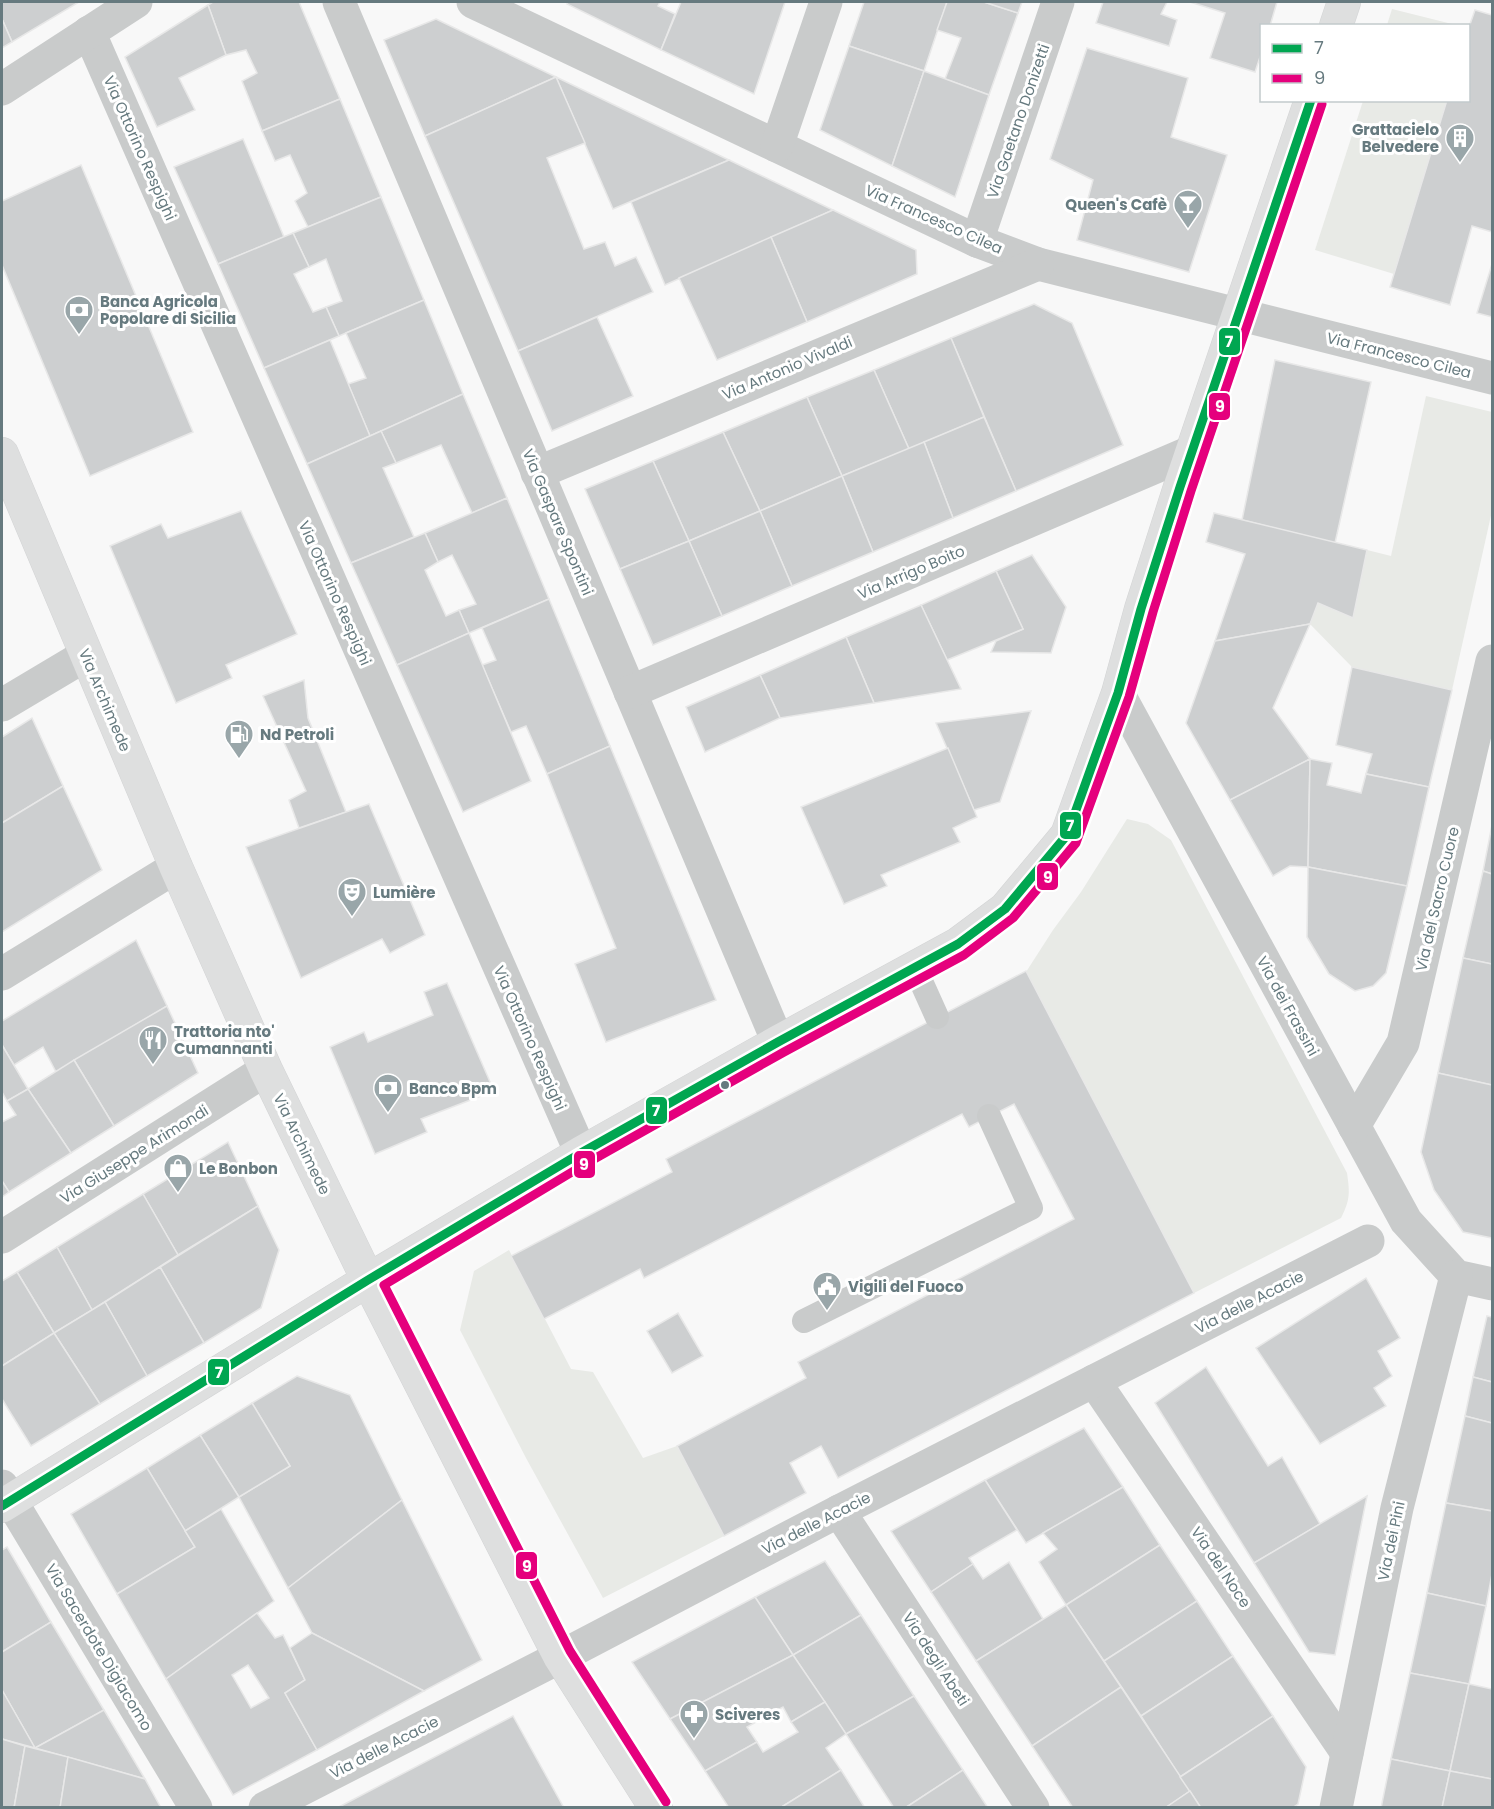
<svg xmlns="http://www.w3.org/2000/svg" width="1494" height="1809" font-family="Poppins,sans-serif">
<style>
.green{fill:#e8eae6}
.building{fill:#cdcfd0;stroke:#e8e8e8;stroke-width:1.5;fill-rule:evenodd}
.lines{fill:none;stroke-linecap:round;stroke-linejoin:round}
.secondary-casing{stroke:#d3d4d5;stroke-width:34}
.primary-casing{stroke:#d3d4d5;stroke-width:34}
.lane{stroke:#c9cbcb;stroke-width:24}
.street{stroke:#c9cbcb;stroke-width:33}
.secondary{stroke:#dedfdf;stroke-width:33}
.primary{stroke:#dedfdf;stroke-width:33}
.bus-1-casing{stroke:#fff;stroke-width:14}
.bus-2-casing{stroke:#fff;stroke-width:14}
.bus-1{stroke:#00a651;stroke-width:9}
.bus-2{stroke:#e5007d;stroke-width:9}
.bus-dot{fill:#667a7f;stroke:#fff;stroke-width:2}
.labels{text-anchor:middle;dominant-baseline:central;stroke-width:6;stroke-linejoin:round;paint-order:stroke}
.street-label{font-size:15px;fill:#667a7f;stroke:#fff}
.poi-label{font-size:15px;font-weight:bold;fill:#667a7f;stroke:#fff;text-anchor:start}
.line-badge{stroke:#fff;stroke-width:2}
.badge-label{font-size:16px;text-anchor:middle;font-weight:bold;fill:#fff}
</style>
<rect width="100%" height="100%" fill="#f8f8f8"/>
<!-- green -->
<g class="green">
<path d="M1392 9 1456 25H1387Z"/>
<path d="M1363 101H1447L1394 274 1315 250Z"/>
<path d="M1426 396 1492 412V511L1452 690 1352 667 1310 624 1318 603 1353 617 1367 550 1391 556Z"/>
<path d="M1127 819 1148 824 1171 840 1347 1173C1350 1193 1350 1200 1341 1218L1194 1293 1026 972 1053 930 1081 892Z"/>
<path d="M509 1250 571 1369 593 1372 643 1458 677 1446 724 1536 603 1598 526 1458 460 1330 474 1271Z"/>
</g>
<!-- building -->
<g class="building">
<path d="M2 2H79L12 42 2 19Z"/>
<path d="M213 2H299L340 99 262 131 242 81 257 73 246 50 226 55 208 5Z"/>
<path d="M568 2H660L658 6 675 14 661 50 567 4Z"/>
<path d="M681 2H785L754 94 661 50Z"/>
<path d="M864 2H947L924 71 849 46Z"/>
<path d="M947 2H984L1018 13 989 95 945 79 961 38 937 30Z"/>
<path d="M984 2H1022L1018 13Z"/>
<path d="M1103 2H1167L1161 14 1177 20 1169 46 1096 23Z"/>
<path d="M1190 2H1277L1270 26H1262V51L1255 72 1210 58 1225 13Z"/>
<path d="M208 5 226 55 179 78 195 110 157 127 125 57Z"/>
<path d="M1475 10 1492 15V232L1472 226 1450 305 1390 287 1447 100H1468V30Z"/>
<path d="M2 19 12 42 2 48Z"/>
<path d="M436 19 556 77 425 136 384 40Z"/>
<path d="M849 46 924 71 892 166 820 130Z"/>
<path d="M1087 48 1188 78 1171 137 1227 155 1189 272 1077 240 1093 180 1050 159Z"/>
<path d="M924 71 989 95 955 197 892 166Z"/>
<path d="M556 77 729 160 613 209Z"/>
<path d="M556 77 585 143 547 158 584 249 605 242 615 266 636 257 653 292 518 351 425 136Z"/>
<path d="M340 99 381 197 308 227 295 201 307 193 290 155 275 161 262 131Z"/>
<path d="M243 139 284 237 218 264 174 167Z"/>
<path d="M729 160 833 210 665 285 631 202Z"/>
<path d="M81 165 193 432 90 476 2 265V201Z"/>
<path d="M381 197 424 300 339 336 326 307 342 301 326 259 309 267 293 233Z"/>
<path d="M833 210 916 250 917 274 807 322 771 237Z"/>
<path d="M293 233 309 267 294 274 313 312 326 307 339 336 264 368 218 264Z"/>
<path d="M771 237 807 322 717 360 679 278Z"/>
<path d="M1492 264V317L1477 313Z"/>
<path d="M424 300 463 394 370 436 348 384 366 378 346 333Z"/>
<path d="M1034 304 1072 323 1123 445 1016 491 951 338Z"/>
<path d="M597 317 633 396 552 431 518 351Z"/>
<path d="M951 338 984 417 909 449 874 370Z"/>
<path d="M330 340 370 436 307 464 264 368Z"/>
<path d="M1275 360 1371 382 1335 543 1242 520Z"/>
<path d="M874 370 909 449 842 476 807 397Z"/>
<path d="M463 394 507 498 472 513 441 445 396 463 381 431Z"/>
<path d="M807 397 842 476 760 511 723 432Z"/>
<path d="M984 417 1016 491 953 518 924 442Z"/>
<path d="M381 431 396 463 383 468 414 537 351 563 307 464Z"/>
<path d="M723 432 760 511 689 541 653 461Z"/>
<path d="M924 442 953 518 873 552 842 476Z"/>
<path d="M653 461 689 541 620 569 585 489Z"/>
<path d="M842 476 873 552 792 586 760 511Z"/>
<path d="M507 498 549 599 469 633 459 610 476 604 452 555 438 562 425 533Z"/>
<path d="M241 511 297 634 226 665 232 678 176 703 110 546 161 524 168 538Z"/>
<path d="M760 511 792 586 722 616 689 541Z"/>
<path d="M1214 513 1367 550 1353 618 1318 603 1310 624 1215 641 1245 554 1206 542Z"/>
<path d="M425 533 438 562 425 570 446 616 459 610 469 633 397 665 351 563Z"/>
<path d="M689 541 722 616 653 645 620 569Z"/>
<path d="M1032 555 1066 607 1051 653 991 652 996 641 1023 629 996 571Z"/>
<path d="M996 571 1023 629 947 660 921 605Z"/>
<path d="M549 599 610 746 547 774 526 726 511 732 482 665 496 660 482 628Z"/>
<path d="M921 605 961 689 874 703 846 637Z"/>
<path d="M1310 624 1273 708 1310 759 1230 800 1186 723 1215 641Z"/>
<path d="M469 633 531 781 463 812 397 665Z"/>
<path d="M846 637 874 703 780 718 760 675Z"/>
<path d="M1352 667 1452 690 1429 787 1366 774 1372 754 1336 745Z"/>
<path d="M760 675 780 718 705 752 686 707Z"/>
<path d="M304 680 308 718 346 812 299 828 289 800 306 791 263 696Z"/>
<path d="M1031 711 1000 802 974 810 936 723Z"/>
<path d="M32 718 63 786 2 823V737Z"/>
<path d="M610 746 716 1000 606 1042 575 964 616 948 547 774Z"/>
<path d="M948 748 977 817 953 828 960 842 881 875 887 886 844 904 801 807Z"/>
<path d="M1310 759 1308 867 1290 866 1273 876 1230 800Z"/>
<path d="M1310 759 1332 763 1327 785 1361 793 1366 774 1429 787 1407 886 1308 867Z"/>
<path d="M63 786 102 870 2 932V823Z"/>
<path d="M369 804 425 935 390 953 382 939 301 978 246 847Z"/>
<path d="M1492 825V874L1483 871Z"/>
<path d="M1308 867 1407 886 1386 973 1373 986 1355 991 1329 974 1307 937Z"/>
<path d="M1483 871 1492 874V964L1463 958Z"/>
<path d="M136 940 167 1006 56 1072 43 1047 14 1065 2 1045V1021Z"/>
<path d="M1463 958 1492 964V1085L1438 1073Z"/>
<path d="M1026 971 1194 1293 838 1478 821 1446 790 1463 806 1493 724 1536 677 1446 806 1378 798 1362 1074 1219 1014 1104 969 1127 962 1114 644 1278 640 1269 544 1319 511 1256 672 1172 666 1159Z"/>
<path d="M447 983 494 1091 421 1119 427 1132 375 1154 330 1047 364 1032 368 1042 433 1015 424 992Z"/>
<path d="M167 1006 198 1073 114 1126 74 1060Z"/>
<path d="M2 1045 28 1089 7 1101 2 1092Z"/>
<path d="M74 1060 114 1126 71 1153 28 1089Z"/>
<path d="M1438 1073 1492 1085V1238L1463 1232 1434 1190 1421 1152Z"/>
<path d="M28 1089 71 1153 9 1192 2 1181V1122L16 1115 7 1101Z"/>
<path d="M228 1142 258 1206 178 1255 143 1194Z"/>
<path d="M2 1181 9 1192 2 1197Z"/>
<path d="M143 1194 178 1255 92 1310 57 1247Z"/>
<path d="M258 1206 279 1250 261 1308 204 1343 160 1267Z"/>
<path d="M57 1247 92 1310 54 1333 17 1272Z"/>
<path d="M160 1267 204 1343 147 1376 105 1302Z"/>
<path d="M17 1272 54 1333 2 1366V1281Z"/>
<path d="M1366 1278 1400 1338 1378 1351 1392 1376 1374 1388 1386 1406 1320 1444 1256 1348Z"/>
<path d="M105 1302 147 1376 100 1404 54 1333Z"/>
<path d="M678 1313 703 1356 672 1373 647 1331Z"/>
<path d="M1487 1316 1492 1317V1382L1473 1377Z"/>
<path d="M54 1333 100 1404 31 1446 2 1399V1366Z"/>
<path d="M1206 1367 1268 1466 1282 1457 1320 1524 1254 1563 1155 1403Z"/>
<path d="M297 1376 350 1395 402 1500 288 1588 239 1497 290 1466 252 1403Z"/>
<path d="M1473 1377 1492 1382V1423L1465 1416Z"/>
<path d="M252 1403 290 1466 239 1497 200 1435Z"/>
<path d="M1465 1416 1492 1423V1511L1446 1503Z"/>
<path d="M1084 1428 1123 1487 1026 1543 985 1480Z"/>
<path d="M200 1435 239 1497 185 1531 147 1468Z"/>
<path d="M147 1468 195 1547 117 1594 71 1514Z"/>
<path d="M985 1480 1017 1530 969 1558 973 1564 931 1592 891 1531Z"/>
<path d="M1123 1487 1160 1545 1066 1605 1039 1562 1057 1549 1043 1533Z"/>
<path d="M1367 1496 1335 1655 1309 1652 1254 1563Z"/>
<path d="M402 1500 482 1660 424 1691 312 1633 288 1588Z"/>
<path d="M1446 1503 1492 1511V1574L1486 1606 1427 1593Z"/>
<path d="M221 1509 274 1601 166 1679 117 1594 195 1547 185 1531Z"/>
<path d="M1160 1545 1197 1601 1104 1661 1066 1605Z"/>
<path d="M7 1547 51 1622 2 1652V1550Z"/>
<path d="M825 1561 861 1615 793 1655 755 1597Z"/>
<path d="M1009 1562 1043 1619 976 1661 931 1592 973 1564 983 1579Z"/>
<path d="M1427 1593 1486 1606 1469 1684 1410 1673Z"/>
<path d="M755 1597 793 1655 670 1719 632 1662Z"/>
<path d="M1197 1601 1233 1656 1141 1716 1104 1661Z"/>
<path d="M1066 1605 1121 1687 1032 1746 976 1661Z"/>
<path d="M257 1613 275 1638 283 1635 305 1680 285 1693 317 1750 233 1795 166 1679ZM248 1665 269 1698 251 1708 232 1675Z"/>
<path d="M861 1615 914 1696 846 1734 793 1655Z"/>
<path d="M51 1622 104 1710 35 1748 2 1690V1652Z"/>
<path d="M312 1633 424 1691 317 1750 285 1693 305 1680 290 1648Z"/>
<path d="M793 1655 825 1702 791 1722 783 1707 747 1727 757 1742 705 1771 670 1719Z"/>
<path d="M1233 1656 1273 1716 1180 1777 1141 1716Z"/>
<path d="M1410 1673 1469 1684 1450 1771 1391 1759Z"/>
<path d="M1469 1684 1492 1689V1779L1450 1771Z"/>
<path d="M1121 1687 1190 1791 1165 1808H1073L1032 1746Z"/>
<path d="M2 1690 35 1748 2 1739Z"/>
<path d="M914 1696 963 1770 905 1808H894L846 1734Z"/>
<path d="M825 1702 846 1734 826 1748 841 1770 780 1808H729L705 1771 757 1742 763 1752 798 1732 791 1722Z"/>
<path d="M104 1710 145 1779 35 1748Z"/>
<path d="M513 1716 564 1808H337Z"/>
<path d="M1273 1716 1306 1767 1298 1804 1292 1808H1201L1180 1777Z"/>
<path d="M2 1739 25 1746 14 1808H2Z"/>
<path d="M25 1746 68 1757 60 1808H14Z"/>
<path d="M68 1757 145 1779 161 1808H60Z"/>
<path d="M1391 1759 1450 1771 1442 1808H1381Z"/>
<path d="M841 1770 865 1808H780Z"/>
<path d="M963 1770 988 1808H905Z"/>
<path d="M1450 1771 1492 1779V1808H1442Z"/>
<path d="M1190 1791 1201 1808H1165Z"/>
</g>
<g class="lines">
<!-- secondary casing -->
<g class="secondary-casing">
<g id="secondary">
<path d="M1336 26 1344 2"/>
<path d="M2 1506 368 1280 581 1153 778 1042 958 944 1005 909 1067 835 1118 693 1141 609 1180 487 1311 100"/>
</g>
</g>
<!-- primary casing -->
<g class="primary-casing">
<path id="primary" d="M2 454 176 867 266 1070 368 1280 560 1657 656 1808"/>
</g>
<!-- lane -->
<g class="lane">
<path d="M915 968 937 1017"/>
<path d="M804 1321 1031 1208 989 1116"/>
</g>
<!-- street -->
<g class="street">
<path d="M339 2 778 1042"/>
<path d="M473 2 977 241 1038 264 1492 378"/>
<path d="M89 32 581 1153"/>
<path d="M2 89 136 2"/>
<path d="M777 146 826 2"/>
<path d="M977 241 1058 2"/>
<path d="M537 473 1038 264"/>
<path d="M630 692 1193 451"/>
<path d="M1118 693 1406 1221 1456 1276 1492 1284"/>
<path d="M2 705 86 655"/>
<path d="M2 974 176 867"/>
<path d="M1354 1126 1403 1043 1492 661"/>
<path d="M2 1237 266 1070"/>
<path d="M1094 1381 1347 1753"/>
<path d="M2 1486 196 1808"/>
<path d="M839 1511 1033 1808"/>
<path d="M265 1808 560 1657 839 1511 1368 1241"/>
<path d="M1336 1808 1397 1508 1456 1276"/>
</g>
<!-- secondary -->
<use href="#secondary" class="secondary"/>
<!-- primary -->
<use href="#primary" class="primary"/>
<!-- bus-1 casing -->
<g class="bus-1-casing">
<path id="bus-1" d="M2 1506 368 1280 581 1153 778 1042 958 944 1005 909 1067 835 1118 693 1141 609 1180 487 1311 100"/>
</g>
<!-- bus-2 casing -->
<g class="bus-2-casing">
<path id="bus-2" d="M666 1802 570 1651 384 1285 587 1163 784 1052 964 955 1013 918 1076 843 1129 697 1153 612 1191 491 1322 104"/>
</g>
<!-- bus-1 -->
<use href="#bus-1" class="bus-1"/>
<!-- bus-2 -->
<use href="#bus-2" class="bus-2"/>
</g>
<!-- icons -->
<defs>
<g id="building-pin" transform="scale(1.5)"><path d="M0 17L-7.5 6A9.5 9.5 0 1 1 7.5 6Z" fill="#99a6a9" stroke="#fff"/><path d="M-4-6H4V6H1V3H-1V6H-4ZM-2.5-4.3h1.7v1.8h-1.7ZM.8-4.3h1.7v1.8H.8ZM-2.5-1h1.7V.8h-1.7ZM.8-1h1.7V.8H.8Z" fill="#fff"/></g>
<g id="bar-pin" transform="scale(1.5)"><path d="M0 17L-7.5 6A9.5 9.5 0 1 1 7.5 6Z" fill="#99a6a9" stroke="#fff"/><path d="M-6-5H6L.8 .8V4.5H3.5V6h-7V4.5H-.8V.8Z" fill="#fff"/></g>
<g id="bank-pin" transform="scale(1.5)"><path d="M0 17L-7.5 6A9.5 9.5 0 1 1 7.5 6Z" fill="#99a6a9" stroke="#fff"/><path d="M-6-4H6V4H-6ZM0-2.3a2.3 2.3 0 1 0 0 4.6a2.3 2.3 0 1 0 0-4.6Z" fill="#fff"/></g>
<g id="fuel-pin" transform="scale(1.5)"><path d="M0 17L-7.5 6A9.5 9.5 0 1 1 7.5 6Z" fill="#99a6a9" stroke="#fff"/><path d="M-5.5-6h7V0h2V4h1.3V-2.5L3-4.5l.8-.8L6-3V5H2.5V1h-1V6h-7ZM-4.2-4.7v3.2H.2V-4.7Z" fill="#fff"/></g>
<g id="theatre-pin" transform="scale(1.5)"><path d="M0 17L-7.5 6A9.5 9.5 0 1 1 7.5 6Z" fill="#99a6a9" stroke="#fff"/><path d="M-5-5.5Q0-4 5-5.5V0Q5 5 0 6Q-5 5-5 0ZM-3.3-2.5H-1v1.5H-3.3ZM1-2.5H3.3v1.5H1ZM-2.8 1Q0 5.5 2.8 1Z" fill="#fff"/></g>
<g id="restaurant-pin" transform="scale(1.5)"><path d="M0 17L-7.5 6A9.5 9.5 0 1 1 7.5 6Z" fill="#99a6a9" stroke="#fff"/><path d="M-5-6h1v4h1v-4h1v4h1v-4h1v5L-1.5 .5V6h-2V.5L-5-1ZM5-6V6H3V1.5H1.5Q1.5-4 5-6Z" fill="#fff"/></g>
<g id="shop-pin" transform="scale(1.5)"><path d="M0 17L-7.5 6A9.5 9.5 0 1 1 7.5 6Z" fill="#99a6a9" stroke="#fff"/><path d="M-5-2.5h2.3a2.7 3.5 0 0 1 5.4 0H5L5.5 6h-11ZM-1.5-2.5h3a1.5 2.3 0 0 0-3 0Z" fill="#fff"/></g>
<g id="civic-pin" transform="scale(1.5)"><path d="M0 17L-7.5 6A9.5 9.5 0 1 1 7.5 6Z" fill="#99a6a9" stroke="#fff"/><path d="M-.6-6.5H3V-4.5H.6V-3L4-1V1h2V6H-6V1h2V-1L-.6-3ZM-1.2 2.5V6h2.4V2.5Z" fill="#fff"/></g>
<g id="pharmacy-pin" transform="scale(1.5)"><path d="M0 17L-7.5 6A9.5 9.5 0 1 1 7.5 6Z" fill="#99a6a9" stroke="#fff"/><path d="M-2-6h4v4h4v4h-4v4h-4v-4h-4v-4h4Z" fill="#fff"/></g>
</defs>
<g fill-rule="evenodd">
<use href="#building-pin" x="1460" y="138"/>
<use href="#bar-pin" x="1188" y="204"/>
<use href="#bank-pin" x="79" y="310"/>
<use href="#fuel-pin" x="239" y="734"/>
<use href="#theatre-pin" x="352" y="892"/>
<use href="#restaurant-pin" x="153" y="1040"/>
<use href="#bank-pin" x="388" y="1088"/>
<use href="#shop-pin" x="178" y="1168"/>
<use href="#civic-pin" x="827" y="1286"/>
<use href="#pharmacy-pin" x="694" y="1714"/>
</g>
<!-- markers -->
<circle class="bus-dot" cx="725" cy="1085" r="5"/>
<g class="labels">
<!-- street labels -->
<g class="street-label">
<text transform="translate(1018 121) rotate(-71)">Via Gaetano Donizetti</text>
<text transform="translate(140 148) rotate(66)">Via Ottorino Respighi</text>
<text transform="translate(934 219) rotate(24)">Via Francesco Cilea</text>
<text transform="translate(1399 355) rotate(14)">Via Francesco Cilea</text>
<text transform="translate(787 368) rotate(-23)">Via Antonio Vivaldi</text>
<text transform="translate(558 522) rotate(67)">Via Gaspare Spontini</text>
<text transform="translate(911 572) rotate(-23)">Via Arrigo Boito</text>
<text transform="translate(335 593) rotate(66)">Via Ottorino Respighi</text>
<text transform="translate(105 700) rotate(67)">Via Archimede</text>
<text transform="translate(1437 899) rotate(-77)">Via del Sacro Cuore</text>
<text transform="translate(1288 1006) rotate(61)">Via dei Frassini</text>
<text transform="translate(530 1038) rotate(66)">Via Ottorino Respighi</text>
<text transform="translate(302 1144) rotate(64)">Via Archimede</text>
<text transform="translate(134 1154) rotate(-32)">Via Giuseppe Arimondi</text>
<text transform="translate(1249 1302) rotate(-27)">Via delle Acacie</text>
<text transform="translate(816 1523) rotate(-27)">Via delle Acacie</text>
<text transform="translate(1391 1541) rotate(-78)">Via dei Pini</text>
<text transform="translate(1221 1567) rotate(56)">Via del Noce</text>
<text transform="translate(99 1647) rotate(59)">Via Sacerdote Digiacomo</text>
<text transform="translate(936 1659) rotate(57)">Via degli Abeti</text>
<text transform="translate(384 1747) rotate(-27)">Via delle Acacie</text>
</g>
<!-- poi labels -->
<g class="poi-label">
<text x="1439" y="129" text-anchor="end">Grattacielo<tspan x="1439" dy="17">Belvedere</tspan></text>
<text x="1167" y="204" text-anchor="end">Queen's Cafè</text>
<text x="100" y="301">Banca Agricola<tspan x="100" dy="17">Popolare di Sicilia</tspan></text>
<text x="260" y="734">Nd Petroli</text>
<text x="373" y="892">Lumière</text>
<text x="174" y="1031">Trattoria nto'<tspan x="174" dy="17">Cumannanti</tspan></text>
<text x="409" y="1088">Banco Bpm</text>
<text x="199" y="1168">Le Bonbon</text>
<text x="848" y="1286">Vigili del Fuoco</text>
<text x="715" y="1714">Sciveres</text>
</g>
</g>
<g class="line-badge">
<rect x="1218" y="327" width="23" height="29" rx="6" fill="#00a651"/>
<rect x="1208" y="392" width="23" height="29" rx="6" fill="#e5007d"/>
<rect x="1059" y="811" width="23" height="29" rx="6" fill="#00a651"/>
<rect x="1036" y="862" width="23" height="29" rx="6" fill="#e5007d"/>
<rect x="645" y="1096" width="23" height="29" rx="6" fill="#00a651"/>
<rect x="573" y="1150" width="23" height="29" rx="6" fill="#e5007d"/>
<rect x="207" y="1358" width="23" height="28" rx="6" fill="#00a651"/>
<rect x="515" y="1551" width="23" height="29" rx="6" fill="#e5007d"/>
</g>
<g class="badge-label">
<text x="1229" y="347">7</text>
<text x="1220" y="412">9</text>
<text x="1070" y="831">7</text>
<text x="1048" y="883">9</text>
<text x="656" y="1116">7</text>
<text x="584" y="1170">9</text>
<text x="219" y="1378">7</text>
<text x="527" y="1572">9</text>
</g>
<!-- border -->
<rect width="1494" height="1809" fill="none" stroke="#667a7f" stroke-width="6"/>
<!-- legend -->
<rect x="1260" y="24" width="210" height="78" fill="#ffffff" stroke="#c2cacc" stroke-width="1.5"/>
<rect x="1272" y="44" width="30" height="9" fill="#00a651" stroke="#c2cacc" stroke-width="1.5"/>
<text x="1314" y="54" font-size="18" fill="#667a7f">7</text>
<rect x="1272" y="74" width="30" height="9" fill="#e5007d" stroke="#c2cacc" stroke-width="1.5"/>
<text x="1314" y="84" font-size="18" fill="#667a7f">9</text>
</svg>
